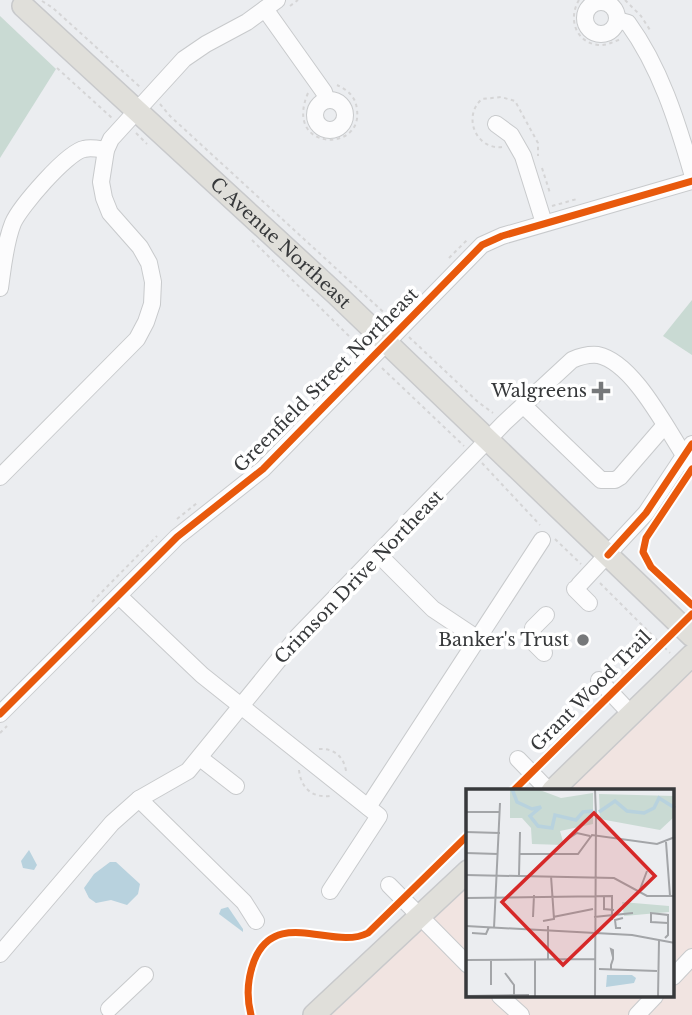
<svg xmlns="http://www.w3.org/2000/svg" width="692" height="1015" font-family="'Libre Baskerville',serif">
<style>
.industrial{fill:#f1e4e1}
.green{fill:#c9dad3}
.water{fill:#b8d2de}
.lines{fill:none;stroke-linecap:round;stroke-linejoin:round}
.minor-casing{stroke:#c8cacc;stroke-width:18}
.major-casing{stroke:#c8c9cb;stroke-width:24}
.path{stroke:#d5d5d6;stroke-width:2;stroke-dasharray:3.5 3.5;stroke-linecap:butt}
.minor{stroke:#fcfcfd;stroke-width:16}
.major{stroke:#e0dfda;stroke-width:21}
.cycleway-casing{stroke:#fff;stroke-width:11}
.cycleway{stroke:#e8590c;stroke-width:7}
.poi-dot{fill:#76787a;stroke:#fff;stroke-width:2.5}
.labels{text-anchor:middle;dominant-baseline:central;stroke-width:7;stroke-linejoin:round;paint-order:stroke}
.street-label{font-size:18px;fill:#37393b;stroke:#fff}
.poi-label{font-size:18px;fill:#37393b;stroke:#fff;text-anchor:end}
.inset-river{fill:none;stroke:#b8d2de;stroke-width:3.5}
.inset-road{fill:none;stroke:#a3a5a8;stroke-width:2}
.view{fill:#d62828;fill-opacity:0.15;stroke:#d62828;stroke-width:3.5}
.inset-edge{fill:none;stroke:#37393b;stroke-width:3.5}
</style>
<rect width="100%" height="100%" fill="#ebedf0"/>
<!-- industrial -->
<path class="industrial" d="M692 655V1015H314L468 871V996H673V791H552Z"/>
<!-- green -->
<g class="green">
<path d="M0 16 56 69 0 158Z"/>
<path d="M692 300V355L663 336Z"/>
</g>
<!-- water -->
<g class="water">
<path d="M29 850 37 865 34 870 23 868 21 861Z"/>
<path d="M110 862H116L140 884 138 894 127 905 111 900 96 903 89 898 84 888 94 874Z"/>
<path d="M228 907 243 929V932L219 914 221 909Z"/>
</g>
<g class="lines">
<!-- minor casing -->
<g class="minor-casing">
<g id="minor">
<circle cx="601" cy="18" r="16"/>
<path d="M265 9 324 92 326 99"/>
<path d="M617 20 628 23C660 67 677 121 692 173"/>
<circle cx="330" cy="115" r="15"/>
<path d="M496 124 511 135 523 156 544 223"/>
<path d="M0 288C3 267 5 243 13 223 20 207 67 152 84 149 91 147 99 149 106 150"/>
<path d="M523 405 601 480H615L620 477 665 425"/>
<path d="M0 477 137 339 146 322 152 304 153 282 149 263 140 247 110 213 104 198 101 182 106 150 111 139 184 59 206 44 247 22 277 0"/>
<path d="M378 554 433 609 478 639"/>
<path d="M579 585 646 513 692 444"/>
<path d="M575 589 589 603"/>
<path d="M119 596 202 675 379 816 330 891"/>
<path d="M544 653 532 641 533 628 546 615"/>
<path d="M599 680 631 714"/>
<path d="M0 714 177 537 263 469 482 245 502 236 692 181"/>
<path d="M200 758 236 786"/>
<path d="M518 759 549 791"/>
<path d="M139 799 244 902 256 921"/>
<path d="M368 807 542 540"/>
<path d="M389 885 468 965"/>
<path d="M0 954 112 823 139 799 188 771 298 636 504 423 572 360C581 356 588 354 598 355 636 363 670 437 692 467"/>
<path d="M673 977 692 957"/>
<path d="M500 996 521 1015"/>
<path d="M109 1009 145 975"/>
<path d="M637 1015 655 996"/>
</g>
</g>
<!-- major casing -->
<g class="major-casing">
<g id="major">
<path id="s1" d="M23 6 336 294 692 636"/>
<path d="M552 791 692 655"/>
<path d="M314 1015 468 871"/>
</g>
</g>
<!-- path -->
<g class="path">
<path d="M579 0C568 18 575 42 598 45 606 46 613 42 621 39"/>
<path d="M625 0 641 16 650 30"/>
<path d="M42 1 53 8 140 87"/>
<path d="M290 6 298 0"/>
<path d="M57 68 112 118"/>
<path d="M308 93C283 151 363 153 357 110 356 97 348 90 337 85"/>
<path d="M160 104 170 116 391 319"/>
<path d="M136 133 147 144"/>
<path d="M502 147C476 150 462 116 482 99L501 97 515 101 538 143V156"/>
<path d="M542 168 550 193"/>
<path d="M552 206 577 199"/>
<path d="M252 240 362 349"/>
<path d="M449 258 467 240"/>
<path d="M409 337 478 402 493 413"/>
<path d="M382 368 464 446"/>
<path d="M482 463 540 525"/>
<path d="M177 519 197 503"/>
<path d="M555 539 581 564"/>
<path d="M600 583 670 653"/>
<path d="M92 602 157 536"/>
<path d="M0 733 7 726"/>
<path d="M319 749C334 748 344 757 346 771"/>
<path d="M299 770C301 788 312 798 330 796"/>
</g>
<!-- minor -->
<use href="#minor" class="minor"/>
<!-- major -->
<use href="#major" class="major"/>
<!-- cycleway casing -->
<g class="cycleway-casing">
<g id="cycleway">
<path d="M692 469 646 538 643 552 651 567 692 605"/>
<path d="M608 555 646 513 692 444"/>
<path d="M0 714 177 537 263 469 482 245 502 236 692 181"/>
<path d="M513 791 692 614"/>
<path d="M251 1015C246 996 247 980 254 961 276 906 333 951 368 933L468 835"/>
</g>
</g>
<!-- cycleway -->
<use href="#cycleway" class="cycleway"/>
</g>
<!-- markers -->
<g class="poi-dot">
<path d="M597.5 380.5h7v7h7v7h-7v7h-7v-7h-7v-7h7z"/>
<circle cx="583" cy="640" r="7"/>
</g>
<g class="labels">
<!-- street labels -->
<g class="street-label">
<text stroke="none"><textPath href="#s1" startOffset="350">C Avenue Northeast</textPath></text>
<text transform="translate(326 380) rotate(-45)">Greenfield Street Northeast</text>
<text transform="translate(359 577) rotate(-46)">Crimson Drive Northeast</text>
<text transform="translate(591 691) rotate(-45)">Grant Wood Trail</text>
</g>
<!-- poi labels -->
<g class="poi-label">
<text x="587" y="391">Walgreens</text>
<text x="569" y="640">Banker's Trust</text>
</g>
</g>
<!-- overview -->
<g transform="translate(466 789)">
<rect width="208" height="208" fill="#ebedf0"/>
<path d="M44 0H71L95 9 127 4V35L94 42 98 56 66 55 65 39 56 29H44ZM133 5 208 7V28L194 41 134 30ZM156 113 203 117V123L158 127Z" fill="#c9dad3"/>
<path d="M141 186H166L170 189 168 194 140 198Z" fill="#b8d2de"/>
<path class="inset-river" d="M46 0 51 13 66 20 75 18 64 27 72 37 86 39 89 26 110 31 117 23 127 22M133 23 149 12 161 22 178 24 188 19 193 9 209 19"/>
<path class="inset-road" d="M129 0 130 26M0 23H34M0 43 34 44M100 51 111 44 124 47M200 53 204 107M0 64 32 65M53 65H112L126 46 191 55 209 48M0 86 148 89 181 107H209M53 86 54 43M173 103 181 82M138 107V120L148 121M0 109 146 107V131M67 128 68 106M87 128 127 120M128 128 167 124M77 132 88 130 85 87M0 137 166 146 209 154M28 139 34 14M155 139H150L149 131 157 129M6 144 20 145 23 138M199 149 202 146V126L185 124V133L202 134M0 171 130 170M25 171V196M69 171V208M82 171V137M133 180 191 182M145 180V176L147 170V161L145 160 147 168M39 184 48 196V207M0 207 63 206M129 208 130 26M192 208 193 151"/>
<path class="view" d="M128 24 189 87 97 176 36 113Z"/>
<rect width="208" height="208" class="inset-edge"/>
</g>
</svg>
